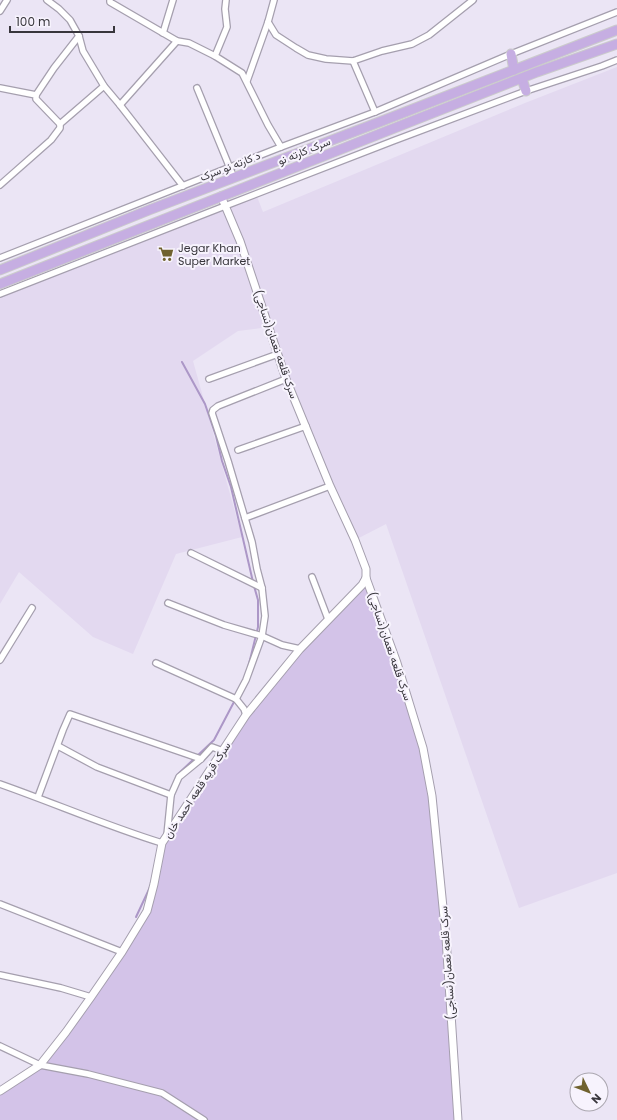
<svg xmlns="http://www.w3.org/2000/svg" width="617" height="1120" font-family="Poppins,Vazirmatn,sans-serif">
<style>
.built{fill:#e3d9f0}
.green{fill:#d3c3e8}
.lines{fill:none;stroke-linecap:round;stroke-linejoin:round}
.stream{stroke:#ac97c7;stroke-width:2}
.minor-casing{stroke:#a59fae;stroke-width:8}
.tertiary-casing{stroke:#a59fae;stroke-width:9}
.trunk-casing{stroke:#cbcbcc;stroke-width:11}
.minor{stroke:#fff;stroke-width:5.5}
.tertiary{stroke:#fff;stroke-width:7}
.trunk{stroke:#c6aee2;stroke-width:9}
.labels{text-anchor:middle;dominant-baseline:central;stroke-width:4;stroke-linejoin:round;paint-order:stroke}
.street-label{font-size:11px;fill:#38363c;stroke:#f7f3fd}
.poi-label{font-size:11px;fill:#38363c;stroke:#f7f3fd;text-anchor:start}
</style>
<rect width="100%" height="100%" fill="#ebe5f5"/>
<!-- built -->
<path class="built" d="M617 67V873L519 908 386 524 355 540 330 486 269 327 238 331 193 361 242 537 176 554 133 654 93 637 19 572 0 604V294L256 194 263 212 525 103Z"/>
<!-- green -->
<path class="green" d="M366 578 397 663 432 796 458 1120H0V1091L40 1065 147 911 162 843 246 715Z"/>
<g class="lines">
<!-- stream -->
<g class="stream">
<path d="M182 362 205 404 216 436 222 461 231 487 253 582"/>
<path d="M248 668 258 627V600L254 586"/>
<path d="M176 778 177 775 214 740 235 700"/>
<path d="M136 917 151 885"/>
</g>
<!-- minor casing -->
<g class="minor-casing">
<g id="minor">
<path d="M47 0 59 9 70 20 79 36 83 51 104 86 120 105 183 186"/>
<path d="M110 0V2L177 41 189 43 215 56 242 73 268 125 281 147"/>
<path d="M0 11 7 0"/>
<path d="M268 22 276 35 296 48 308 55 326 59 353 61 382 51 412 44 429 35 473 0"/>
<path d="M163 33 173 0"/>
<path d="M215 56 227 27 225 9 226 0"/>
<path d="M353 61 375 112"/>
<path d="M247 81 268 22 274 0"/>
<path d="M0 88 36 95V99L60 124"/>
<path d="M197 88 234 178"/>
<path d="M36 95 54 68 79 36"/>
<path d="M120 105 177 41"/>
<path d="M0 185 51 140 60 128V124L104 86"/>
<path d="M0 258 167 192 281 147 375 112 511 54 617 12"/>
<path d="M0 294 225 206 393 141 526 91 602 66 617 60"/>
<path d="M209 379 278 354"/>
<path d="M238 450 306 426"/>
<path d="M245 518 330 486"/>
<path d="M191 553 262 588"/>
<path d="M312 577 328 619"/>
<path d="M168 603 224 625 262 636 282 645 300 649"/>
<path d="M0 660 32 608"/>
<path d="M156 663 236 699 244 709 246 715"/>
<path d="M236 699 246 680 262 636 265 616 262 588 257 569 252 542 228 461 212 413 213 410 218 406 286 379"/>
<path d="M58 746 97 767 171 795"/>
<path d="M0 784C54 803 107 826 162 843"/>
<path d="M38 797 63 730 70 714 201 759"/>
<path d="M167 835 171 795 179 777 201 759 212 747 223 751"/>
<path d="M0 904 122 952"/>
<path d="M0 975 61 988 91 997"/>
<path d="M0 1046 40 1065 88 1074 162 1093 204 1120"/>
</g>
</g>
<!-- tertiary casing -->
<g class="tertiary-casing">
<g id="tertiary">
<path d="M221 196 240 241 286 379 330 486 355 540 366 569V578L397 663 423 748 432 796 446 938 458 1120"/>
<path d="M0 1091 40 1065 66 1032 91 997 122 952 147 911 154 884 162 843 246 715 300 649 362 585 366 578"/>
</g>
</g>
<!-- trunk casing -->
<g class="trunk-casing">
<g id="trunk">
<path d="M511 54 514 70"/>
<path d="M522 79 526 91"/>
<path d="M0 270 149 210 382 121 617 30"/>
<path d="M0 284 387 131 537 72 617 44"/>
</g>
</g>
<!-- minor -->
<use href="#minor" class="minor"/>
<!-- tertiary -->
<use href="#tertiary" class="tertiary"/>
<!-- trunk -->
<use href="#trunk" class="trunk"/>
</g>
<!-- icons -->
<defs>
<g id="supermarket-bare" transform="scale(1.2)"><path d="M-6-5.5h2.5l.6 2H6L4.5 2H-2.5L-4.4-4H-6ZM-1.5 3.2a1.3 1.3 0 1 0 .1 0ZM3 3.2a1.3 1.3 0 1 0 .1 0Z" fill="#70622f" stroke="#f7f3fd" stroke-width="2.5" paint-order="stroke"/></g>
</defs>
<g fill-rule="evenodd">
<use href="#supermarket-bare" x="166" y="254"/>
</g>
<g class="labels">
<!-- street labels -->
<g class="street-label">
<text transform="translate(304 151) rotate(-22)">سرک کارته نو</text>
<text transform="translate(230 166) rotate(-21)">د کارته نو سړک</text>
<text transform="translate(276 344) rotate(71)">سرک قلعه نعمان(نساجی)</text>
<text transform="translate(390 646) rotate(71)">سرک قلعه نعمان(نساجی)</text>
<text transform="translate(197 790) rotate(-57)">سرک قریه قلعه احمد خان</text>
<text transform="translate(447 963) rotate(-94)">سرک قلعه نعمان(نساجی)</text>
</g>
<!-- poi labels -->
<g class="poi-label">
<text x="178" y="248">Jegar Khan<tspan x="178" dy="13">Super Market</tspan></text>
</g>
</g>
<!-- north arrow -->
<g transform="translate(589 1092) rotate(133)"><circle r="19" fill="#f7f3fd" stroke="#aba7b0"/>
<path d="M0-3L7 15L0 10L-7 15Z" fill="#70622f"/>
<text y="-6" font-size="11" font-weight="bold" text-anchor="middle" fill="#38363c">N</text>
</g>
<!-- scale -->
<path d="M10 26v6h104v-6" fill="none" stroke="#38363c" stroke-width="2"/>
<text x="16" y="26" font-size="12" fill="#38363c" stroke="#f7f3fd" stroke-width="3" paint-order="stroke">100 m</text>
</svg>
